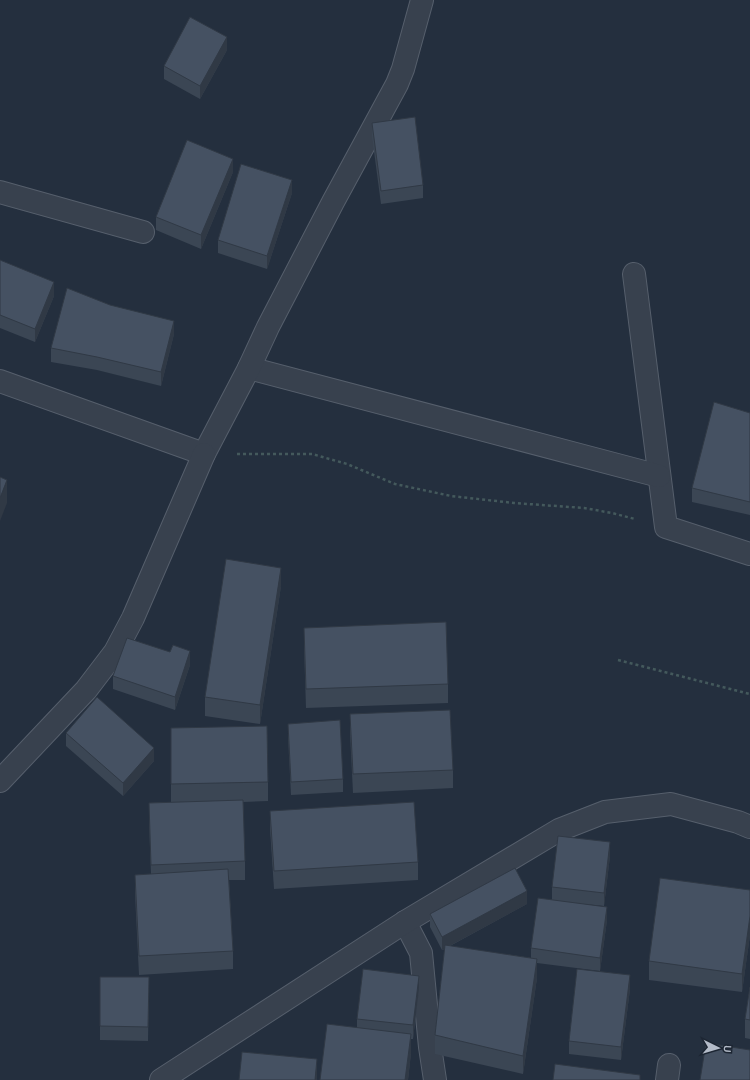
<svg xmlns="http://www.w3.org/2000/svg" width="750" height="1080" font-family="Karla,sans-serif">
<style>
.lines{fill:none;stroke-linecap:round;stroke-linejoin:round}
.minor-casing{stroke:#565f6c;stroke-width:24}
.path{stroke:#44595c;stroke-width:2.5;stroke-dasharray:3 3;stroke-linecap:butt}
.minor{stroke:#38414e;stroke-width:22}
.wall{fill:#3b4654}
.shaded-wall{fill:#303945}
.building{fill:#455162;stroke:#303945}
</style>
<rect width="100%" height="100%" fill="#242f3e"/>
<g class="lines">
<!-- minor casing -->
<g class="minor-casing">
<g id="minor">
<path d="M0 192 143 232"/>
<path d="M634 274 666 527 750 554"/>
<path d="M249 368 659 476"/>
<path d="M0 381 204 454 249 368 268 327 333 202 397 84 403 69 422 0"/>
<path d="M0 781 86 690 115 652 133 618 204 454"/>
<path d="M405 922 421 953 430 1047 435 1080"/>
<path d="M161 1080 405 922 559 830 605 812 671 804 738 822 750 827"/>
<path d="M667 1080 669 1065"/>
</g>
</g>
<!-- path -->
<g class="path">
<path d="M237 454H312L347 464 395 484 451 496 514 503 584 508 612 513 635 519"/>
<path d="M618 660 750 694"/>
</g>
<!-- minor -->
<use href="#minor" class="minor"/>
</g>
<!-- wall -->
<g class="wall">
<path d="M227 50 200 99 164 79V66Z"/>
<path d="M372 123 423 185V198L381 204 372 136Z"/>
<path d="M233 172 201 249 156 230V217Z"/>
<path d="M292 193 267 269 218 253V240Z"/>
<path d="M0 260 54 296 35 342 0 328Z"/>
<path d="M174 334 161 386 97 370 51 362V348Z"/>
<path d="M750 413V515L692 502V488Z"/>
<path d="M281 586 260 724 205 716V697Z"/>
<path d="M304 628 448 684V703L306 708 304 646Z"/>
<path d="M190 665 175 710 113 689V676Z"/>
<path d="M350 714 453 770V788L353 793 350 733Z"/>
<path d="M288 724 343 779V792L291 795 288 737Z"/>
<path d="M171 728 268 782V801L243 802 245 861V880H229L233 951V969L139 975 135 894V875L151 874 149 822V803L171 802Z"/>
<path d="M66 733 154 761 123 796 66 746Z"/>
<path d="M270 811 418 862V880L274 889 270 829Z"/>
<path d="M610 856 604 906 584 904 607 920 600 971 537 963V978L523 1074 435 1054V1035L445 949 442 950 430 927V914L527 904 450 946 531 958V948L552 899V887Z"/>
<path d="M750 890V935L742 992 649 980V961Z"/>
<path d="M100 977H149L148 1041 100 1040Z"/>
<path d="M750 987V1039L745 1038V1019Z"/>
<path d="M419 989 413 1039H411V1053L408 1080H320L357 1028V1019Z"/>
<path d="M630 989 621 1060 569 1054V1041Z"/>
</g>
<!-- shaded-wall -->
<g class="shaded-wall">
<path d="M227 37V50L200 99V86Z"/>
<path d="M233 159V172L201 249V235Z"/>
<path d="M292 180V193L267 269V256Z"/>
<path d="M54 282V296L35 342V329Z"/>
<path d="M174 321V334L161 386V372Z"/>
<path d="M7 480V503L0 521V498Z"/>
<path d="M281 568V586L260 724V705Z"/>
<path d="M190 651V665L175 710V697Z"/>
<path d="M154 748V761L123 796V783Z"/>
<path d="M610 842V856L604 906V893Z"/>
<path d="M527 891V904L442 950V937Z"/>
<path d="M607 907V920L600 971V958Z"/>
<path d="M750 916V935L742 992V974Z"/>
<path d="M537 959V978L523 1074V1056Z"/>
<path d="M630 975V989L621 1060V1047Z"/>
<path d="M419 976V989L413 1039V1025Z"/>
<path d="M411 1034V1053L408 1080H405Z"/>
<path d="M317 1059V1080H315Z"/>
</g>
<!-- building -->
<g class="building">
<path d="M190 17 227 37 200 86 164 66Z"/>
<path d="M415 117 423 185 381 191 372 123Z"/>
<path d="M187 140 233 159 201 235 156 217Z"/>
<path d="M241 164 292 180 267 256 218 240Z"/>
<path d="M0 260 54 282 35 329 0 315Z"/>
<path d="M67 288 110 305 174 321 161 372 97 357 51 348Z"/>
<path d="M714 402 750 413V502L692 488Z"/>
<path d="M0 477 7 480 0 498Z"/>
<path d="M226 559 281 568 260 705 205 697Z"/>
<path d="M446 622 448 684 306 689 304 628Z"/>
<path d="M127 638 170 652 173 645 190 651 175 697 113 676Z"/>
<path d="M97 697 154 748 123 783 66 733Z"/>
<path d="M450 710 453 770 353 774 350 714Z"/>
<path d="M340 720 343 779 291 782 288 724Z"/>
<path d="M267 726 268 782 171 784V728Z"/>
<path d="M243 800 245 861 151 865 149 803Z"/>
<path d="M414 802 418 862 274 871 270 811Z"/>
<path d="M558 836 610 842 604 893 552 887Z"/>
<path d="M515 868 527 891 442 937 430 914Z"/>
<path d="M228 869 233 951 139 956 135 875Z"/>
<path d="M660 878 750 890V916L742 974 649 961Z"/>
<path d="M538 898 607 907 600 958 531 948Z"/>
<path d="M445 945 537 959 523 1056 435 1035Z"/>
<path d="M363 969 419 976 413 1025 357 1019Z"/>
<path d="M577 969 630 975 621 1047 569 1041Z"/>
<path d="M100 977H149L148 1027 100 1026Z"/>
<path d="M750 987V1020L745 1019Z"/>
<path d="M327 1024 411 1034 405 1080H320Z"/>
<path d="M706 1043 750 1050V1080H700Z"/>
<path d="M242 1052 317 1059 315 1080H239Z"/>
<path d="M555 1064 640 1075V1080H553Z"/>
</g>
<!-- north arrow -->
<g transform="translate(718 1048) rotate(95)" stroke="#1d2633" stroke-width="3" paint-order="stroke">
<path d="M0-3L7 15L0 10L-7 15Z" fill="#b4bcc9"/>
<text y="-6" font-size="11" font-weight="bold" text-anchor="middle" fill="#b4bcc9">U</text>
</g>
</svg>
